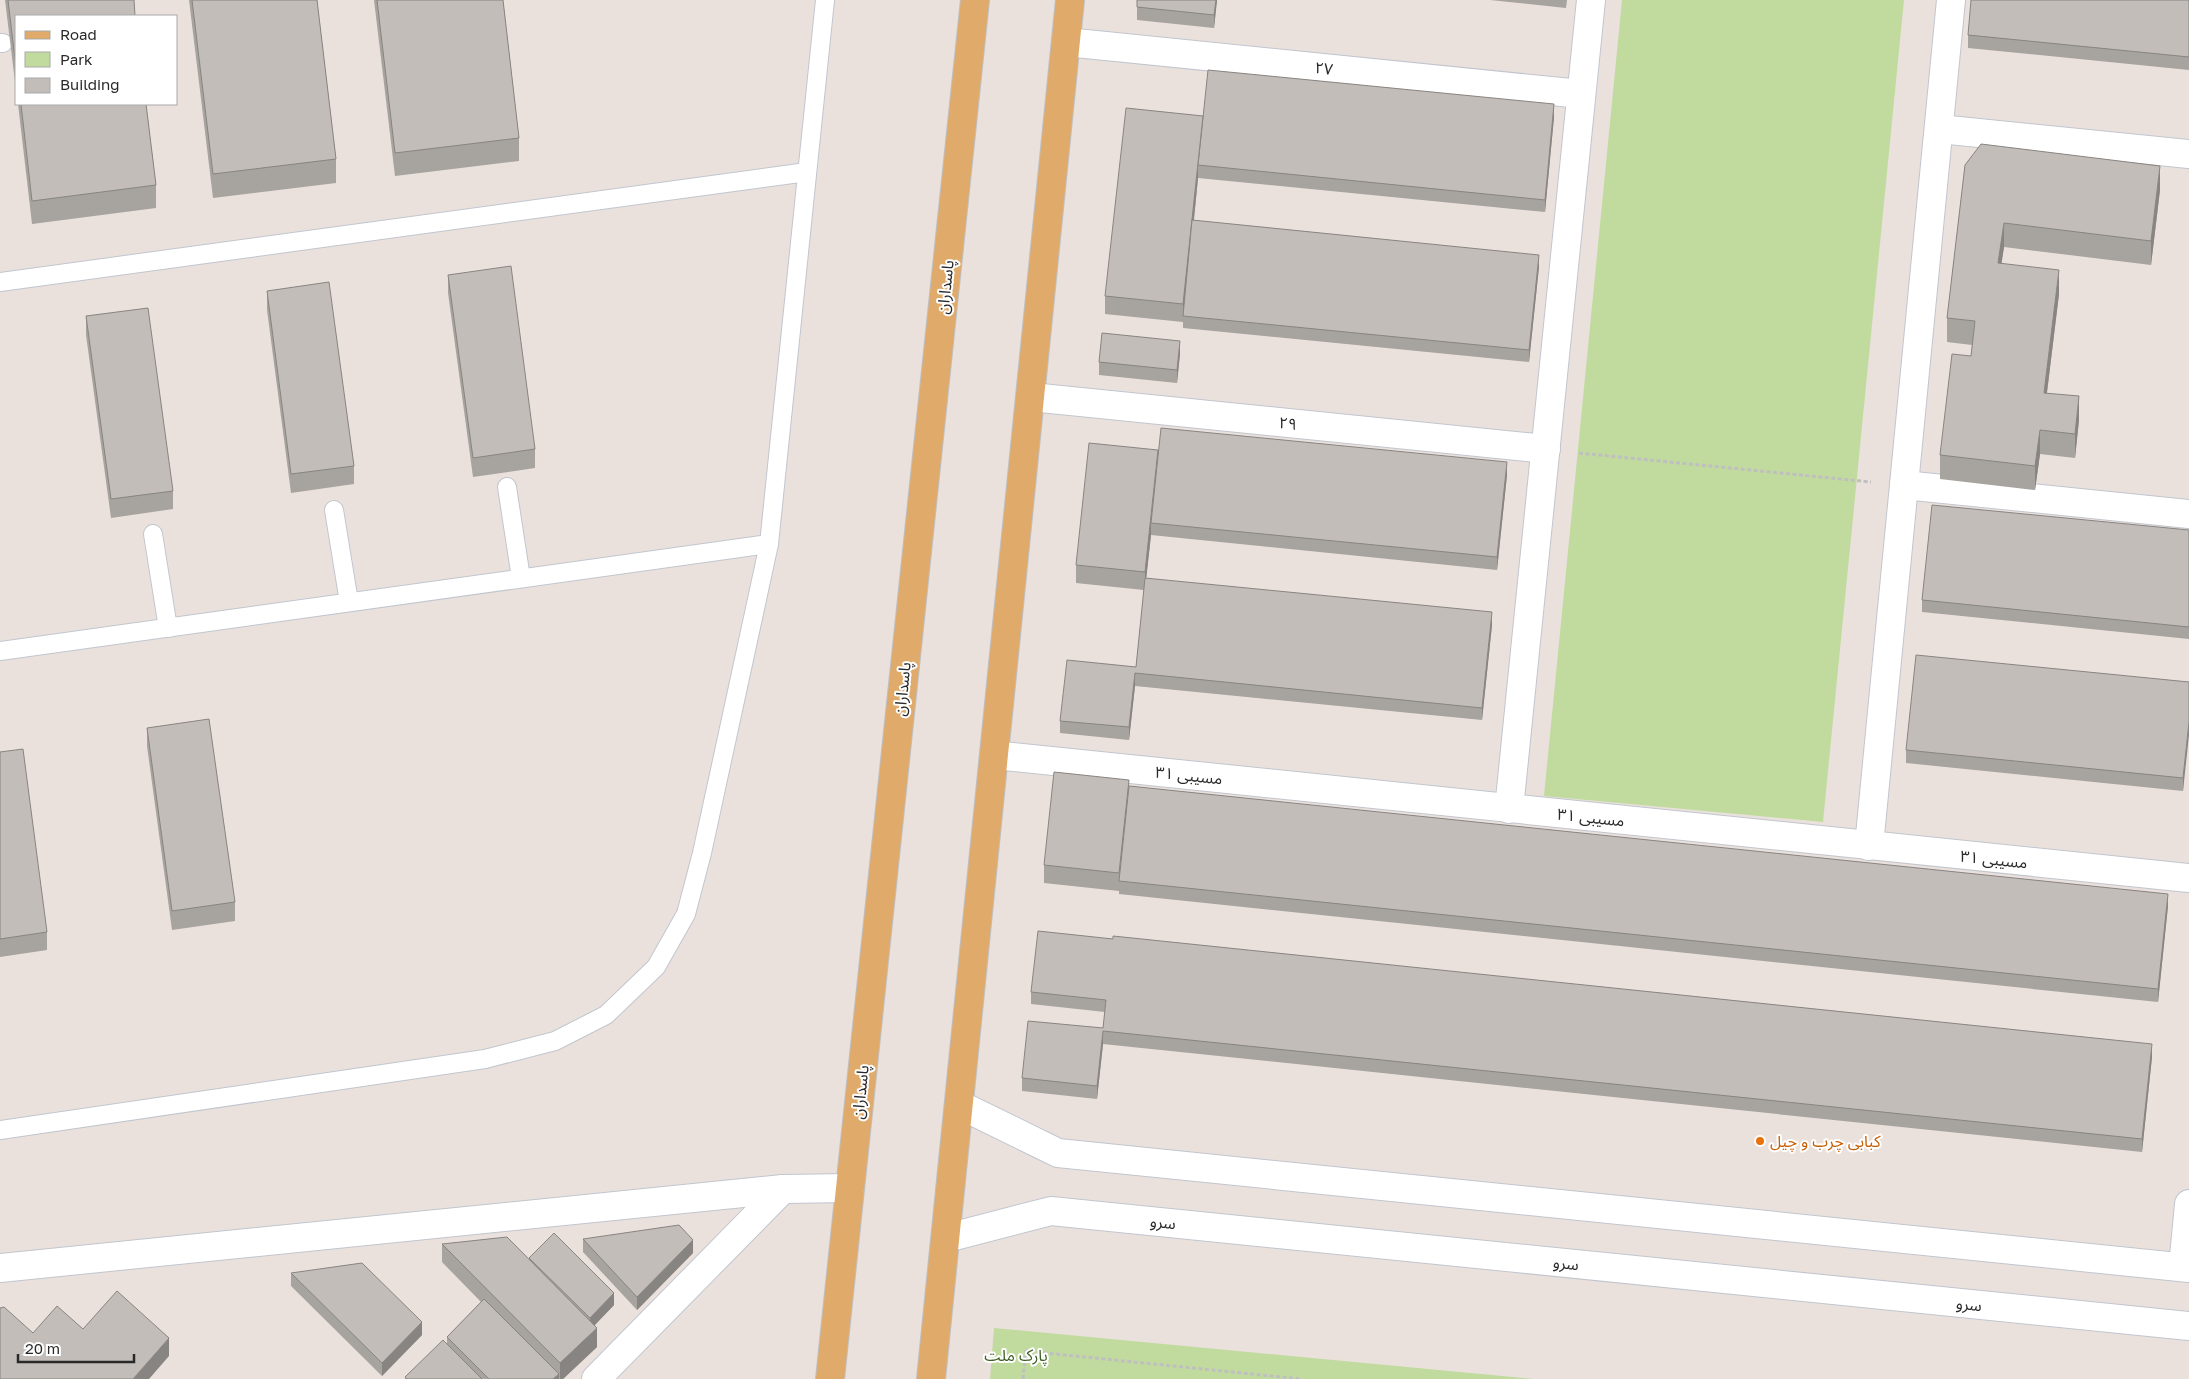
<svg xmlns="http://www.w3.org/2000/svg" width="2189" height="1379" font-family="'Golos Text','Noto Sans Arabic',sans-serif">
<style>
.green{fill:#c1db9f}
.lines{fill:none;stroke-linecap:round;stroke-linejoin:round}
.lane-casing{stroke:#c1c6ce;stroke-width:20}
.street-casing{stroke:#c1c6ce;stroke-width:30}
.secondary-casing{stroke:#c1c6ce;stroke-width:30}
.primary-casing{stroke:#bfbfbf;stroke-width:30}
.path{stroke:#bfbfbf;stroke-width:3;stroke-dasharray:4 2.5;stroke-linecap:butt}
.lane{stroke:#fff;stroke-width:18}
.street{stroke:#fff;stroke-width:28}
.secondary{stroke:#fff;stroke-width:28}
.primary{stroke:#e0aa6b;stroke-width:28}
.wall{fill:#a7a39e}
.shaded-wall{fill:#888481}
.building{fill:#c2bdb8;stroke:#888481}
.food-dot{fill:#e8710a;stroke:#fff;stroke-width:2}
.labels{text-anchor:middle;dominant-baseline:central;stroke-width:4;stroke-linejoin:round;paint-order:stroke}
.street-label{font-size:16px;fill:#292929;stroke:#fff}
.food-label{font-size:16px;fill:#c56008;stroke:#fff;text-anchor:start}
.park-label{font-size:16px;fill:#3c5e22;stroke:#fff}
</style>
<rect width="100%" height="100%" fill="#eae1dd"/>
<!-- green -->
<g class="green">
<path d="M1622 0H1904L1823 822 1544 796Z"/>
<path d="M994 1328 1534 1379H990Z"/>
</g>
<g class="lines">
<!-- lane casing -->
<g class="lane-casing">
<g id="lane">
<path d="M0 43H3"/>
<path d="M0 282 807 172"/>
<path d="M507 487 521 578"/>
<path d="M334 510 349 602"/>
<path d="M153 534 168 628"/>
<path d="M0 651 769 544"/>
<path d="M0 1130 485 1059 555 1041 606 1015 656 967 686 914 702 853 769 544 825 0"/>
</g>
</g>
<!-- street casing -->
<g class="street-casing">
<g id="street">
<path d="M1066 42 1581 94"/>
<path d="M1939 129 2189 154"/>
<path d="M1031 397 1546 449"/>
<path d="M1904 485 2189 514"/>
<path d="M994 755 2189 878"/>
<path d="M1509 809 1591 0"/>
<path d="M1869 846 1951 0"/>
<path d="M2183 1267 2189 1204"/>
<path d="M596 1379 783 1189 850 1188"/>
</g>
</g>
<!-- secondary casing -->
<g class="secondary-casing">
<g id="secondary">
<path d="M960 1105 1058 1153 2189 1268"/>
<path d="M947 1238 1051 1211 2189 1326"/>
<path d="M0 1268 783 1189"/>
</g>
</g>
<!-- primary casing -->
<g class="primary-casing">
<g id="primary">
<path d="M830 1379 975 0"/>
<path d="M931 1379 1070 0"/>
</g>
</g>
<!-- path -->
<g class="path">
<path d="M1579 453 1871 482"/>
<path d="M1023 1379 1026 1351 1301 1379"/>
</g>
<!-- lane -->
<use href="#lane" class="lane"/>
<!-- street -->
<use href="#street" class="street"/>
<!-- secondary -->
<use href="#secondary" class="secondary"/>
<!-- primary -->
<use href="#primary" class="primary"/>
</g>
<!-- wall -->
<g class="wall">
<path d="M5 0H134L16 16V90Z"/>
<path d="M189 0H317L336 159V183L213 198Z"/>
<path d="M374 0H503L519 138V161L395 176Z"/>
<path d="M1217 0 1214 28 1137 20V7Z"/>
<path d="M1490 0H1567L1566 8Z"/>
<path d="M2189 0V70L1968 48V35Z"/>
<path d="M18 104H146L156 185V208L32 224Z"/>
<path d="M1554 117 1545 212 1198 178 1194 220 1539 267 1529 362 1183 328V322L1105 314V296L1203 124Z"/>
<path d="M1965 165 2160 190 2151 265 2004 247 2001 264 2059 294 2047 393 2079 420 2075 458 2040 454 2035 490 1940 479V455L1971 356 1972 345 1947 342V318Z"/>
<path d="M448 275 535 449V468L473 477 448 293Z"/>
<path d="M267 291 354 466V484L291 493 267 310Z"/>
<path d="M86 316 173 491V509L111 518 86 335Z"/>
<path d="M1180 354 1177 383 1099 375V362Z"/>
<path d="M1158 450 1507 475 1497 570 1151 535 1146 578 1492 625 1482 720 1135 686 1129 740 1060 733V721L1136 667 1144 590 1076 583V565Z"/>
<path d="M2189 530V639L1922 612V600Z"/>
<path d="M2189 682 2183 791 1906 763V750Z"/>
<path d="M147 728 235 902V921L172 930 147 746Z"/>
<path d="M0 752 47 932V950L0 957Z"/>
<path d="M1129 786 2168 906 2158 1002 1119 894V891L1044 883V865Z"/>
<path d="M1031 992 2152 1057 2142 1152 1103 1044 1097 1099 1022 1091V1078L1103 1028 1105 1012 1031 1004Z"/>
<path d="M583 1239 693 1253 637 1310 583 1252Z"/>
<path d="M442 1244 529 1260V1258L614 1305 594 1326 597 1347 563 1379H405V1377L447 1343V1337L481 1302 442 1262Z"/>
<path d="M291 1273 422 1335 382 1376 291 1286Z"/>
</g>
<!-- shaded-wall -->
<g class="shaded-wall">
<path d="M1216 0H1217L1214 28V15Z"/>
<path d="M1554 104V117L1545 212V200Z"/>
<path d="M1203 116V134L1198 165V178L1184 316H1183V304Z"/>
<path d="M2160 166V190L2151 265V241Z"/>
<path d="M2004 223V247L1998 287V263Z"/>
<path d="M1539 255V267L1529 362V350Z"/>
<path d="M2059 270V294L2044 416V393Z"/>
<path d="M1180 341V354L1177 383V370Z"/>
<path d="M2079 396V420L2075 458V434Z"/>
<path d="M2040 430V454L2035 490V466Z"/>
<path d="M1158 450 1151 523V535L1145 590V572Z"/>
<path d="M1507 462V475L1497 570V557Z"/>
<path d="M1492 612V625L1482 720V708Z"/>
<path d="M1135 673V686L1129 740V727Z"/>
<path d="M2189 722V735L2183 791V778Z"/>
<path d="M2168 894V906L2158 1002V989Z"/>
<path d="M1103 1031V1044L1097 1099V1086Z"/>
<path d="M2152 1044V1057L2142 1152V1139Z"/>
<path d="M693 1240V1253L637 1310V1297Z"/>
<path d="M614 1293V1305L590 1330V1318Z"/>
<path d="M422 1322V1335L382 1376V1363Z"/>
<path d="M597 1328V1347L563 1379H560V1363Z"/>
<path d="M169 1338V1356L149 1379H133Z"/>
<path d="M559 1374V1379H553Z"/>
</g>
<!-- building -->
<g class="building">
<path d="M8 0H134L135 16H16V67Z"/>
<path d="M192 0H317L336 159 213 174Z"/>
<path d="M377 0H503L519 138 395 153Z"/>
<path d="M1137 0H1216L1214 15 1137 7Z"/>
<path d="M1971 0H2189V57L1968 35Z"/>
<path d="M1208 70 1554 104 1545 200 1198 165Z"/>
<path d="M21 104H146L156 185 32 201Z"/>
<path d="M1126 108 1203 116 1183 304 1105 296Z"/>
<path d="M1981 144 2160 166 2151 241 2004 223 1998 263 2059 270 2044 393 2079 396 2075 434 2040 430 2035 466 1940 455 1952 354 1971 356 1975 321 1947 318 1965 165Z"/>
<path d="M1192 220 1539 255 1529 350 1183 316Z"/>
<path d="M511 266 535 449 473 458 448 275Z"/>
<path d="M329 282 354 466 291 474 267 291Z"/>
<path d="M148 308 173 491 111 499 86 316Z"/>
<path d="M1102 333 1180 341 1177 370 1099 362Z"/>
<path d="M1161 428 1507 462 1497 557 1151 523Z"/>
<path d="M1089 443 1158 450 1145 572 1076 565Z"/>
<path d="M1932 505 2189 530V627L1922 600Z"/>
<path d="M1145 578 1492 612 1482 708 1135 673 1129 727 1060 721 1067 660 1136 667Z"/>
<path d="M1916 655 2189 682V722L2183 778 1906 750Z"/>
<path d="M209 719 235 902 172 911 147 728Z"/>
<path d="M23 749 47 932 0 939V752Z"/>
<path d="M1054 772 1129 780 1119 873 1044 865Z"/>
<path d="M1129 786 2168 894 2158 989 1119 881Z"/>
<path d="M1038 931 1113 939V936L2152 1044 2142 1139 1103 1031 1097 1086 1022 1078 1028 1021 1103 1028 1106 1000 1031 992Z"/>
<path d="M679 1225 693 1240 637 1297 583 1239Z"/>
<path d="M554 1233 614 1293 590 1318 529 1258Z"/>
<path d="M507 1237 597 1328 560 1363 442 1244Z"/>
<path d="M362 1263 422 1322 382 1363 291 1273Z"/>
<path d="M117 1291 169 1338 133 1379H0V1308L4 1307 33 1333 57 1306 83 1329Z"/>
<path d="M484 1299 559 1374 553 1379H489L447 1337Z"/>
<path d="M443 1340 482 1379H407L405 1377Z"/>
</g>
<!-- markers -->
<circle class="food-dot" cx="1760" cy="1141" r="5"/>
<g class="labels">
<!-- street labels -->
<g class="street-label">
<text transform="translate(1324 68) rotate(6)">۲۷</text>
<text transform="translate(945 287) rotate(-84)">پاسداران</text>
<text transform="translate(1288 423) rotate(6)">۲۹</text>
<text transform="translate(902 689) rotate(-84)">پاسداران</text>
<text transform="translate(1189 775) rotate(6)">۳۱ مسیبی</text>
<text transform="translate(1591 817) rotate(6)">۳۱ مسیبی</text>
<text transform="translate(1994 859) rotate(6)">۳۱ مسیبی</text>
<text transform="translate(860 1092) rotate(-84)">پاسداران</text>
<text transform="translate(1163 1222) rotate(6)">سرو</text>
<text transform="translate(1566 1263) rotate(6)">سرو</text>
<text transform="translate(1969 1304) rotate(6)">سرو</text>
</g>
<!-- food labels -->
<g class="food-label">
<text x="1770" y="1141">کبابی چرب و چیل</text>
</g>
<!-- park labels -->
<g class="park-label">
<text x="1016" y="1355">پارک ملت</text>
</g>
</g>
<!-- legend -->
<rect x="15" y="15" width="162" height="90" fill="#ffffff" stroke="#a9a9a9"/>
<rect x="25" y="31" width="25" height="8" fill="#e0aa6b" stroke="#a9a9a9"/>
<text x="60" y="40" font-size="15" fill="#292929">Road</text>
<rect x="25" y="52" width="25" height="15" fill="#c1db9f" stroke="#a9a9a9"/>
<text x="60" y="65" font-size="15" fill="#292929">Park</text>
<rect x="25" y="78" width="25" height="15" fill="#c2bdb8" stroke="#a9a9a9"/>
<text x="60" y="90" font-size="15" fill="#292929">Building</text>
<!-- scale -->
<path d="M18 1354v8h116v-8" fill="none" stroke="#292929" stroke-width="2.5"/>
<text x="25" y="1354" font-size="15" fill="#292929" stroke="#ffffff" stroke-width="4" paint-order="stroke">20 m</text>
</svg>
